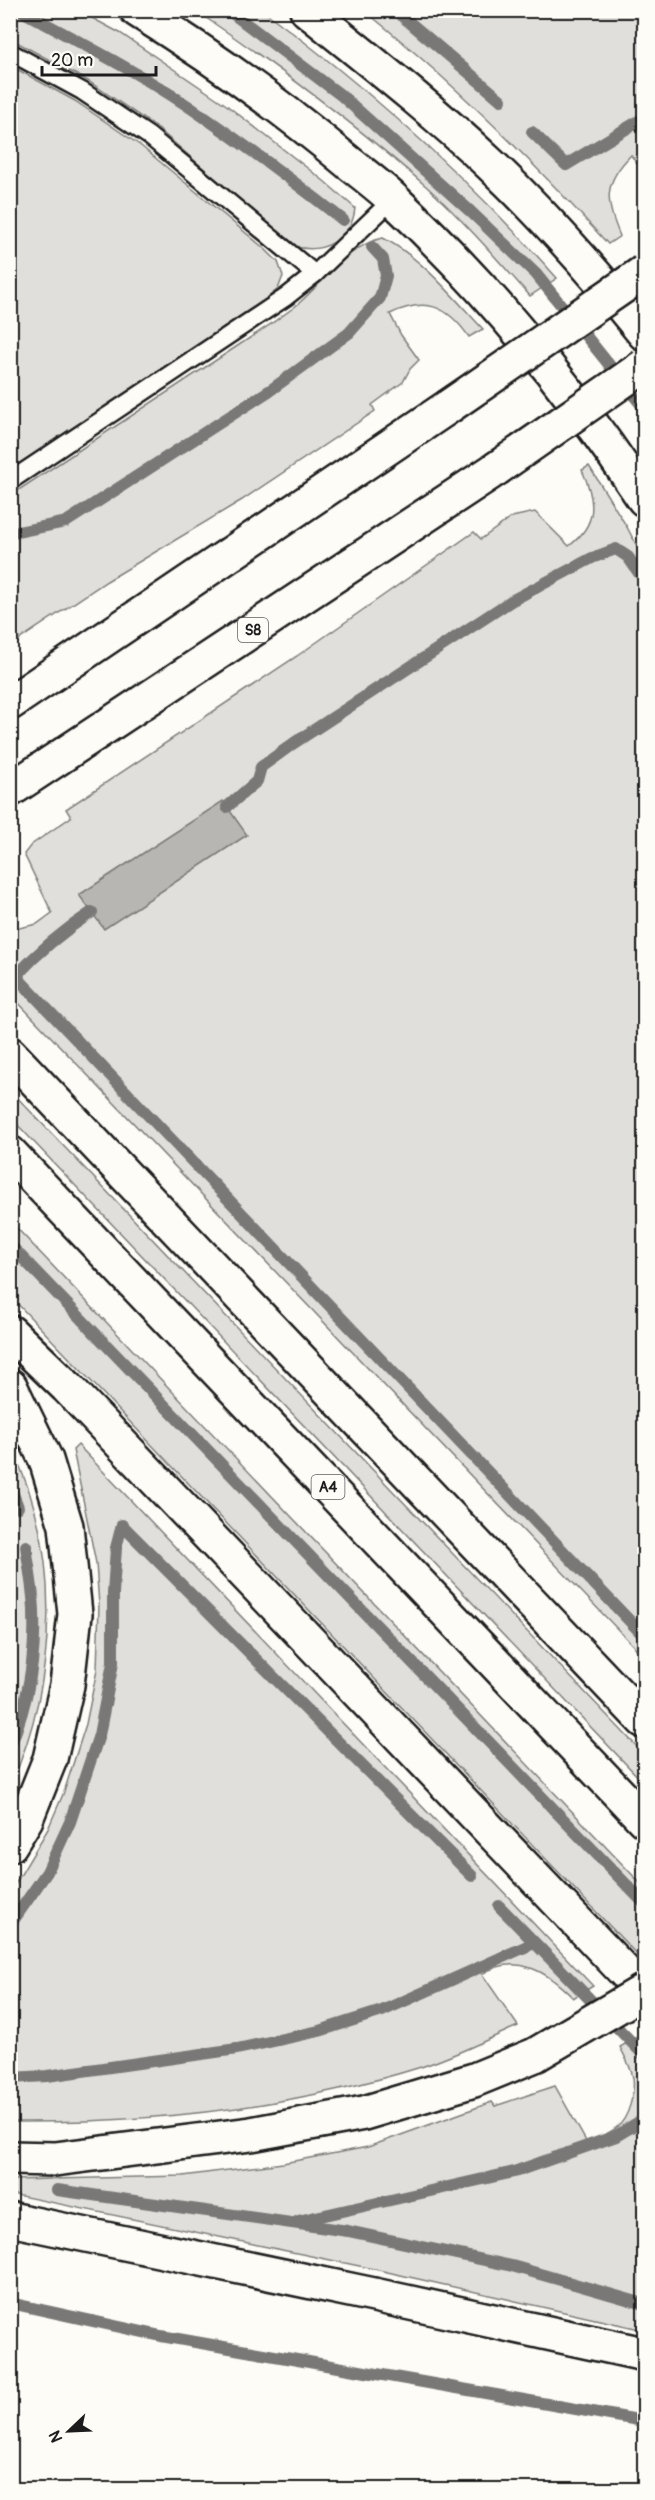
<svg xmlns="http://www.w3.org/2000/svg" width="655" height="2500" font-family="Pangolin,sans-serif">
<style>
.green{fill:#e0dfdb;stroke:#7e7e7c;stroke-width:1.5}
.water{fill:#b7b6b2;stroke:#797876;stroke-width:1.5}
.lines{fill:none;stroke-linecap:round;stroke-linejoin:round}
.stream{stroke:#797876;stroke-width:12}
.lane-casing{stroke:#1c1c1c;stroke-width:21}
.highway-casing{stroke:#1c1c1c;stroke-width:38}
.lane{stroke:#fdfcf7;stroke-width:16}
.highway{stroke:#fdfcf7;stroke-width:33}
.highway-bridge-casing{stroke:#1c1c1c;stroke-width:38;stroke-linecap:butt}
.highway-bridge{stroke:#fdfcf7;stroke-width:33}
.labels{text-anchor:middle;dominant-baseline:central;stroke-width:4.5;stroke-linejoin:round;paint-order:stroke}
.shield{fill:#fdfcf7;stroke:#605f5e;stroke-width:1.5}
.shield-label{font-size:15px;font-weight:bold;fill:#1c1c1c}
</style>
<rect width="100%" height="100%" fill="#fdfcf7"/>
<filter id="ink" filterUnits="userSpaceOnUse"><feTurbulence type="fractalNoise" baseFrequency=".0167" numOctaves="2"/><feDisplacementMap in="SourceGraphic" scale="12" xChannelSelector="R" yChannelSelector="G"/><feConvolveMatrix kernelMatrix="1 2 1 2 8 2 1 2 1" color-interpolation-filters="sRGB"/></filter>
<g filter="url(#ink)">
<!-- green -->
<g class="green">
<path d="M10 11H79L120 33 225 104 324 181 355 208C352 240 322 255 293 246L156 127 88 81 11 39Z"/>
<path d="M196 11H263L269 15C374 93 470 180 557 278L530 296C497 259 464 221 427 187 354 123 276 65 196 11Z"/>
<path d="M365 11H644V174L631 155C603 183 605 201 620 236L608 244C532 160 453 82 365 11Z"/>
<path d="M11 66 75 101 141 146 265 249 278 262 283 276 278 289 266 299 11 470Z"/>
<path d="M383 238C422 258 453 297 483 329L469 337C447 305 426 297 390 314L401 335 419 360 410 369 403 382 372 405 375 411 242 500 107 581 11 645V495L271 324C280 317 290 311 298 304 324 282 348 245 383 238Z"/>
<path d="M589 466 627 527 644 560V1657L11 995 10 930 37 924 52 913 24 854 31 845 71 817 66 809 297 656 474 532 481 539 512 517 535 512 569 546C598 524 596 501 582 470Z"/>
<path d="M10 1090 644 1754V1783L11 1118Z"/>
<path d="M10 1221 644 1887V1962L11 1297Z"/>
<path d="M78 1445 593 1986 573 1998C547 1971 517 1953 482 1974L518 2026C486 2040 455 2056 421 2067 290 2108 148 2123 11 2122V1891L48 1829 64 1792 86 1724 97 1670 99 1605 96 1563 73 1450Z"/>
<path d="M11 1447C63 1553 57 1679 11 1785Z"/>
<path d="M641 2035 644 2039V2330L374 2269 11 2194V2180L183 2176 283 2163 368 2147 492 2102 495 2106 555 2086 587 2143C597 2138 609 2134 617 2127 629 2118 635 2092 633 2078 631 2067 625 2057 620 2047Z"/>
</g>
<!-- water -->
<path class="water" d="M223 801 247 835 104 929 79 895Z"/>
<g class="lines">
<!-- stream -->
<g class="stream">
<path d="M20 10C77 41 134 70 188 106 241 142 292 180 343 220"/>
<path d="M228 10 342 96 471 212 536 274 644 408"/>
<path d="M395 10 501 100"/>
<path d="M532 132 566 165 644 118"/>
<path d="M13 533 66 522 272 389 349 333 380 298 386 276 383 259 372 247"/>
<path d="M227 807 257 781 261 767 294 743 511 601 592 558 616 549 628 557 639 573"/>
<path d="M10 970 644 1636"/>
<path d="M16 976C39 951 63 931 92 912"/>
<path d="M10 1245 644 1903"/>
<path d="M10 1486 18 1507"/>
<path d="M10 1746C28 1703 36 1656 34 1610 33 1589 29 1568 26 1546"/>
<path d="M499 1906 644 2055"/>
<path d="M10 1925 47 1872 70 1822 99 1735 113 1663V1593L116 1548 122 1525 472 1876"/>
<path d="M10 2078 47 2076 237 2049 319 2031 382 2011 534 1943"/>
<path d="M57 2190 348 2231 512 2266 644 2304"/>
<path d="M298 2221 514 2172 616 2136 644 2119"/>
<path d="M10 2303 161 2336 644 2421"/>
</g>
<!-- lane casing -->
<g class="lane-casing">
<g id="lane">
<path d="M10 52 82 91 149 136 315 274"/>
<path d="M10 481 286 297 315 274 393 199"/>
</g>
</g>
<!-- highway casing -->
<g class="highway-casing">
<g id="highway">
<path d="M137 10C211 56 281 106 348 162 363 174 379 186 393 199 489 289 572 390 644 499"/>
<path d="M307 10C369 60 432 109 490 164 545 216 596 274 644 333"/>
<path d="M10 703 448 407"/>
<path d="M10 790 496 469"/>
<path d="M10 1054 644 1721"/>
<path d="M10 1153 644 1820"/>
<path d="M10 1332 67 1387 644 1992"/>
<path d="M10 1386 46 1460 66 1526 75 1614 67 1685 50 1759 26 1819 10 1845"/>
<path d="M10 2158 55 2159 251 2134 364 2113 474 2080 535 2055"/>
<path d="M10 2219 374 2295 644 2354"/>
</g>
</g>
<!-- lane -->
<use href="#lane" class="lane"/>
<!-- highway -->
<use href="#highway" class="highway"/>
<!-- highway-bridge casing -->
<g class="highway-bridge-casing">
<g id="highway-bridge">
<path d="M448 407 644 272"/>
<path d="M496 469 644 366"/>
<path d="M535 2055 644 1991"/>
</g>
</g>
<!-- highway-bridge -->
<use href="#highway-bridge" class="highway-bridge"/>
</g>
</g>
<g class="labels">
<!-- shield labels -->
<g class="shield">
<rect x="238" y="618" width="30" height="24" rx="4.5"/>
<rect x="311.5" y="1475" width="33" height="24" rx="4.5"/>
</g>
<g class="shield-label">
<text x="253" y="630">S8</text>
<text x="328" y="1487">A4</text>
</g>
</g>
<!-- margin -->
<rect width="655" height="2500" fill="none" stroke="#fdfcf7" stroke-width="36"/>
<rect x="18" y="18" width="619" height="2464" fill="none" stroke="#1c1c1c" stroke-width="2" filter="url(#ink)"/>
<!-- north arrow -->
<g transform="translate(69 2431) rotate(247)" stroke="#fdfcf7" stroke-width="4.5" paint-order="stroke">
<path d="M0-4.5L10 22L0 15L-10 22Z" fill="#1c1c1c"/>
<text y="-9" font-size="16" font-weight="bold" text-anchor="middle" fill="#1c1c1c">N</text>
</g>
<!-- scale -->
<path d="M42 66v9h114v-9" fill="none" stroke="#1c1c1c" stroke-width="3"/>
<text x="51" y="66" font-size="18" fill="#1c1c1c" stroke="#fdfcf7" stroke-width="4.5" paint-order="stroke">20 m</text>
</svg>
